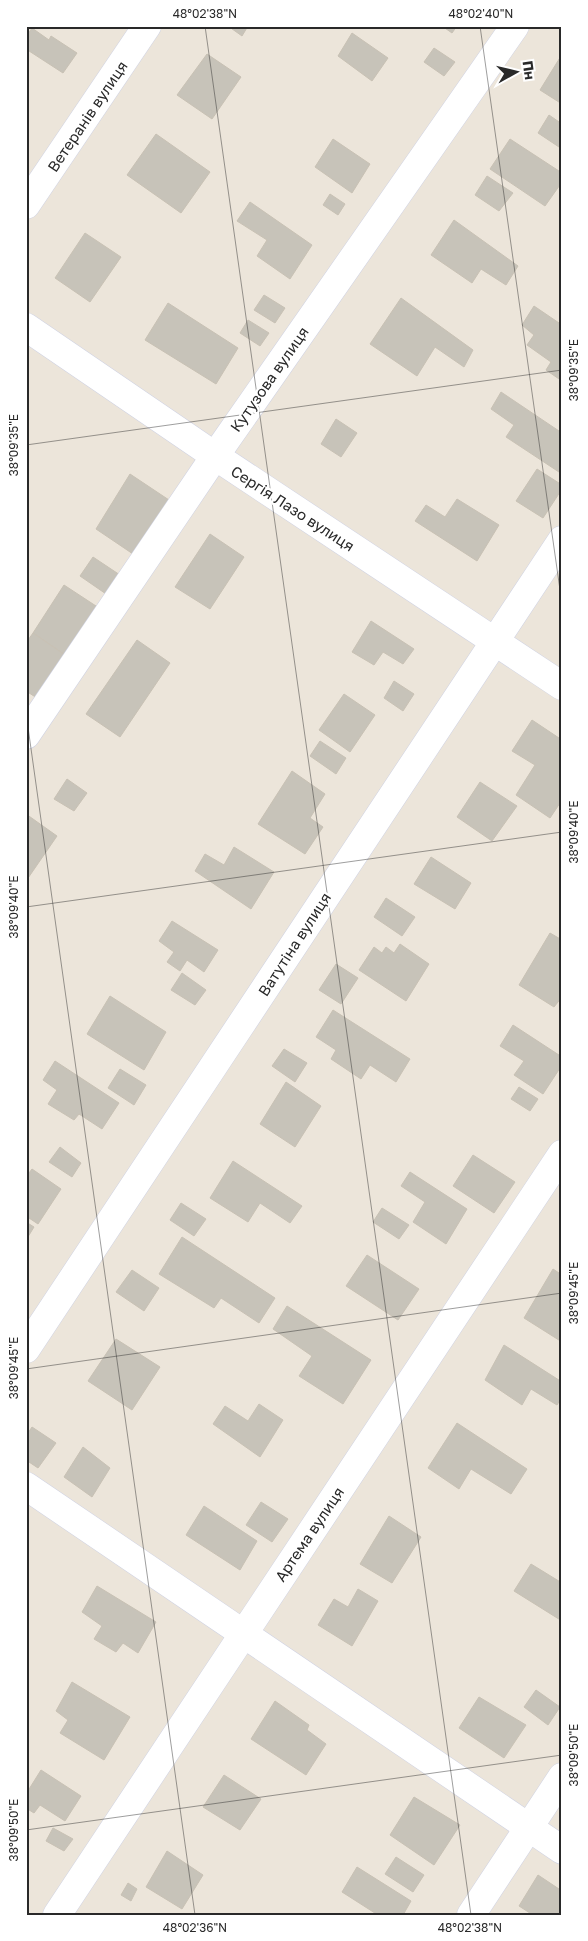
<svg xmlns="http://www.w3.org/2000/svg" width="588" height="1941" font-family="'Golos Text',sans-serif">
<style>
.building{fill:#c7c3b9;stroke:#c8c1b4}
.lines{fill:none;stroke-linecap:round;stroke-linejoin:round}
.minor-casing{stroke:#d0d3e3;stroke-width:29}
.minor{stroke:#fff;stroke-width:28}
.ticks{fill:none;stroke:#292929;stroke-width:1;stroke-opacity:0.45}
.labels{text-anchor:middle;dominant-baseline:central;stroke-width:4.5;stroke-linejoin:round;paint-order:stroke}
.street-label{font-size:15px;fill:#292929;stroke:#fff}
.neatline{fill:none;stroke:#292929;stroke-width:2}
.ticks-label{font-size:12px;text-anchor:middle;fill:#292929}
</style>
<rect width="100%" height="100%" fill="#ece5da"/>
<!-- building -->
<g class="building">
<path d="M228 26H248L242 36Z"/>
<path d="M442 26H457L452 33Z"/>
<path d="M32 28 49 40 51 36 77 53 63 73 26 49V37Z"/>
<path d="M352 33 388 58 372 81 338 56Z"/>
<path d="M434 48 455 62 444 76 424 62Z"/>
<path d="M207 54 241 77 212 119 177 95Z"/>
<path d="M561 56 562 57V104L540 90Z"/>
<path d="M549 115 562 124V149L538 133Z"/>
<path d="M156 134 210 172 181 213 127 175Z"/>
<path d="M333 139 370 164 352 193 315 167Z"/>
<path d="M510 139 562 173V182L545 206 490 169Z"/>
<path d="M487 176 513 193 499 211 475 195Z"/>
<path d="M330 194 345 204 338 215 323 205Z"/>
<path d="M250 202 312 245 290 279 257 256 267 240 237 221Z"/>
<path d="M454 220 518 266 506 285 481 269 472 283 431 255Z"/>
<path d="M85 233 121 257 90 302 55 278Z"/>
<path d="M264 295 285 308 275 323 254 310Z"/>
<path d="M401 298 473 350 464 367 435 347 417 376 370 344Z"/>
<path d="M168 303 238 348 216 384 145 340Z"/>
<path d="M534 306 562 325V381L546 370 551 362 527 345 534 335 522 325Z"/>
<path d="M248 320 269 333 260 346 240 333Z"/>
<path d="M501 392 562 433V474L506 437 514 425 491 409Z"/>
<path d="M336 419 357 433 341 457 321 444Z"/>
<path d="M537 469 562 485V489L543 518 516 501Z"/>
<path d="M130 474 169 500 133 554 96 529Z"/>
<path d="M457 499 499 525 477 561 415 521 426 505 445 517Z"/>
<path d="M210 534 244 557 210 609 175 587Z"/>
<path d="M93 557 123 577 109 596 80 576Z"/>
<path d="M64 585 96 606 65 655 33 633Z"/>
<path d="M371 621 414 649 403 664 383 652 374 665 352 652Z"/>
<path d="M33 633 65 655 37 698 26 691V643Z"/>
<path d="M137 640 170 663 120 737 86 714Z"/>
<path d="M394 681 414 694 403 711 384 698Z"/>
<path d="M344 694 375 715 350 752 319 730Z"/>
<path d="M532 720 562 740V800L550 818 516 795 535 765 512 751Z"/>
<path d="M320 741 346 758 336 774 310 756Z"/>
<path d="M292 771 325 794 310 818 323 827 305 854 258 824Z"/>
<path d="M67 779 87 793 74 811 54 799Z"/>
<path d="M480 782 517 806 492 841 457 817Z"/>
<path d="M26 814 57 836 26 881Z"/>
<path d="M234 847 274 872 251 909 195 871 205 854 224 865Z"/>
<path d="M431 857 471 883 455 909 414 884Z"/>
<path d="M386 898 415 917 402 936 374 917Z"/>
<path d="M172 921 218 950 204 972 187 960 180 971 167 962 174 952 159 941Z"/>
<path d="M550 933 562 940V997L554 1007 519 985Z"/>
<path d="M400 944 429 964 406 1001 359 970 374 947 382 953 386 947 394 953Z"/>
<path d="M336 964 358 978 341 1004 319 990Z"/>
<path d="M182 973 206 990 195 1005 171 990Z"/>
<path d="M110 996 166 1032 144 1070 87 1034Z"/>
<path d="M333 1010 410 1059 396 1082 370 1065 361 1079 331 1059 336 1050 316 1037Z"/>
<path d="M513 1025 562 1057V1065L543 1094 514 1075 524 1061 500 1046Z"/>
<path d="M284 1049 307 1063 295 1082 272 1066Z"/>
<path d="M55 1061 119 1103 102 1129 79 1114 74 1120 48 1104 57 1090 43 1080Z"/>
<path d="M120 1069 146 1085 134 1105 108 1088Z"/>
<path d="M286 1082 321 1106 295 1147 260 1124Z"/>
<path d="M519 1087 538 1099 530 1111 511 1099Z"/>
<path d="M60 1147 81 1163 72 1177 49 1162Z"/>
<path d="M473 1155 515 1182 494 1213 453 1186Z"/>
<path d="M233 1161 302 1206 290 1223 260 1203 248 1222 210 1198Z"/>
<path d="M32 1169 61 1189 38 1224 26 1216V1177Z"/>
<path d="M410 1172 467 1209 446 1244 413 1222 425 1202 401 1186Z"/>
<path d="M181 1203 206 1219 194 1236 170 1220Z"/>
<path d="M382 1208 409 1225 399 1239 373 1222Z"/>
<path d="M26 1222 34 1227 26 1240Z"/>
<path d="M182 1237 275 1298 259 1323 221 1298 214 1308 159 1274Z"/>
<path d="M367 1255 419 1289 398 1320 346 1286Z"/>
<path d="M553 1269 562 1275V1342L524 1318Z"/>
<path d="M132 1270 159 1288 144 1311 116 1292Z"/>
<path d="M287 1306 371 1360 343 1404 299 1376 312 1356 273 1329Z"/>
<path d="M116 1339 160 1367 132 1410 88 1381Z"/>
<path d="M504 1345 562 1382V1397L557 1405 531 1389 522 1405 485 1380Z"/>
<path d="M259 1404 283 1420 260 1457 213 1424 225 1406 248 1421Z"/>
<path d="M457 1423 527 1469 511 1494 471 1469 459 1489 428 1468Z"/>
<path d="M32 1427 56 1443 38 1468 26 1460V1436Z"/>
<path d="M83 1447 110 1468 92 1497 64 1477Z"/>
<path d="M261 1502 288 1519 272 1542 246 1525Z"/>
<path d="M204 1506 257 1541 240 1570 186 1535Z"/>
<path d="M389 1516 421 1537 392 1583 360 1564Z"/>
<path d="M531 1564 562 1583V1621L514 1591Z"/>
<path d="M97 1586 156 1622 138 1653 123 1643 116 1652 94 1639 102 1626 82 1612Z"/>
<path d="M358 1589 378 1601 352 1646 318 1625 334 1599 348 1607Z"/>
<path d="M72 1682 130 1717 104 1760 60 1733 68 1720 56 1711Z"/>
<path d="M536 1690 560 1707 548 1725 524 1707Z"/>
<path d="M479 1697 526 1725 504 1758 459 1728Z"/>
<path d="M275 1701 309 1725 307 1730 326 1744 306 1775 251 1739Z"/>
<path d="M41 1770 81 1796 65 1821 40 1805 34 1813 26 1808V1794Z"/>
<path d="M224 1775 261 1799 240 1830 203 1807Z"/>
<path d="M414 1797 460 1825 434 1865 390 1835Z"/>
<path d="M53 1828 73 1839 64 1851 46 1841Z"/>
<path d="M167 1851 203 1875 182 1909 146 1887Z"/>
<path d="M396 1857 424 1875 413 1892 385 1874Z"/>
<path d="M357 1867 411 1901 403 1915H378L342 1892Z"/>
<path d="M538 1875 562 1891V1915H533L519 1906Z"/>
<path d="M128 1883 137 1889 131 1901 121 1895Z"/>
</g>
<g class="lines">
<!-- minor casing -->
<g class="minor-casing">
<g id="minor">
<path d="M26 205 147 26"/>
<path d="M26 327 215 456 562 686"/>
<path d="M26 735 215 456 515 26"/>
<path d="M26 1349 562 540"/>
<path d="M26 1486 562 1850"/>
<path d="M57 1915 562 1154"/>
<path d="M471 1915 562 1777"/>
</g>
</g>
<!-- minor -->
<use href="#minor" class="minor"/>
</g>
<!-- ticks -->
<path class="ticks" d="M205 26 471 1915M480 26 562 604M26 445 562 370M26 713 195 1915M26 907 562 832M26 1369 562 1293M26 1830 562 1755"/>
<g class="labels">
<!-- street labels -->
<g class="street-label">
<text transform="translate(87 116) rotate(-56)">Ветеранів вулиця</text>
<text transform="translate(269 379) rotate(-55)">Кутузова вулиця</text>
<text transform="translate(293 508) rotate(33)">Сергія Лазо вулиця</text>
<text transform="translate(294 944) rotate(-57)">Ватутіна вулиця</text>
<text transform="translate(309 1534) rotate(-56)">Артема вулиця</text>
</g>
</g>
<!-- border -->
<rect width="588" height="1941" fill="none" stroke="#ffffff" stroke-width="55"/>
<!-- north arrow -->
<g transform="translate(516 72) rotate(82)" stroke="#ffffff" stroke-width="4" paint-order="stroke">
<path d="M0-4L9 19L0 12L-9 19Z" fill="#292929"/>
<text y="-8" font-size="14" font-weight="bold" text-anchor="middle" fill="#292929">Пн</text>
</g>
<rect x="28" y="28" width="532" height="1886" class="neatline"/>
<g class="ticks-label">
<text x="205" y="18">48°02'38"N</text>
<text x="481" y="18">48°02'40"N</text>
<text transform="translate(574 370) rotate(-90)" y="4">38°09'35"E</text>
<text transform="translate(14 445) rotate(-90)" y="4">38°09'35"E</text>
<text transform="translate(574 832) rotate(-90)" y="4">38°09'40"E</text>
<text transform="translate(14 907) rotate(-90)" y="4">38°09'40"E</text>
<text transform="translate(574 1293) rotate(-90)" y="4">38°09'45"E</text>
<text transform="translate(14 1368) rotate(-90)" y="4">38°09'45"E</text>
<text transform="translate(574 1755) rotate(-90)" y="4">38°09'50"E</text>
<text transform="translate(14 1830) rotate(-90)" y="4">38°09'50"E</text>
<text x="195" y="1932">48°02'36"N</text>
<text x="470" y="1932">48°02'38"N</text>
</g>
</svg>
